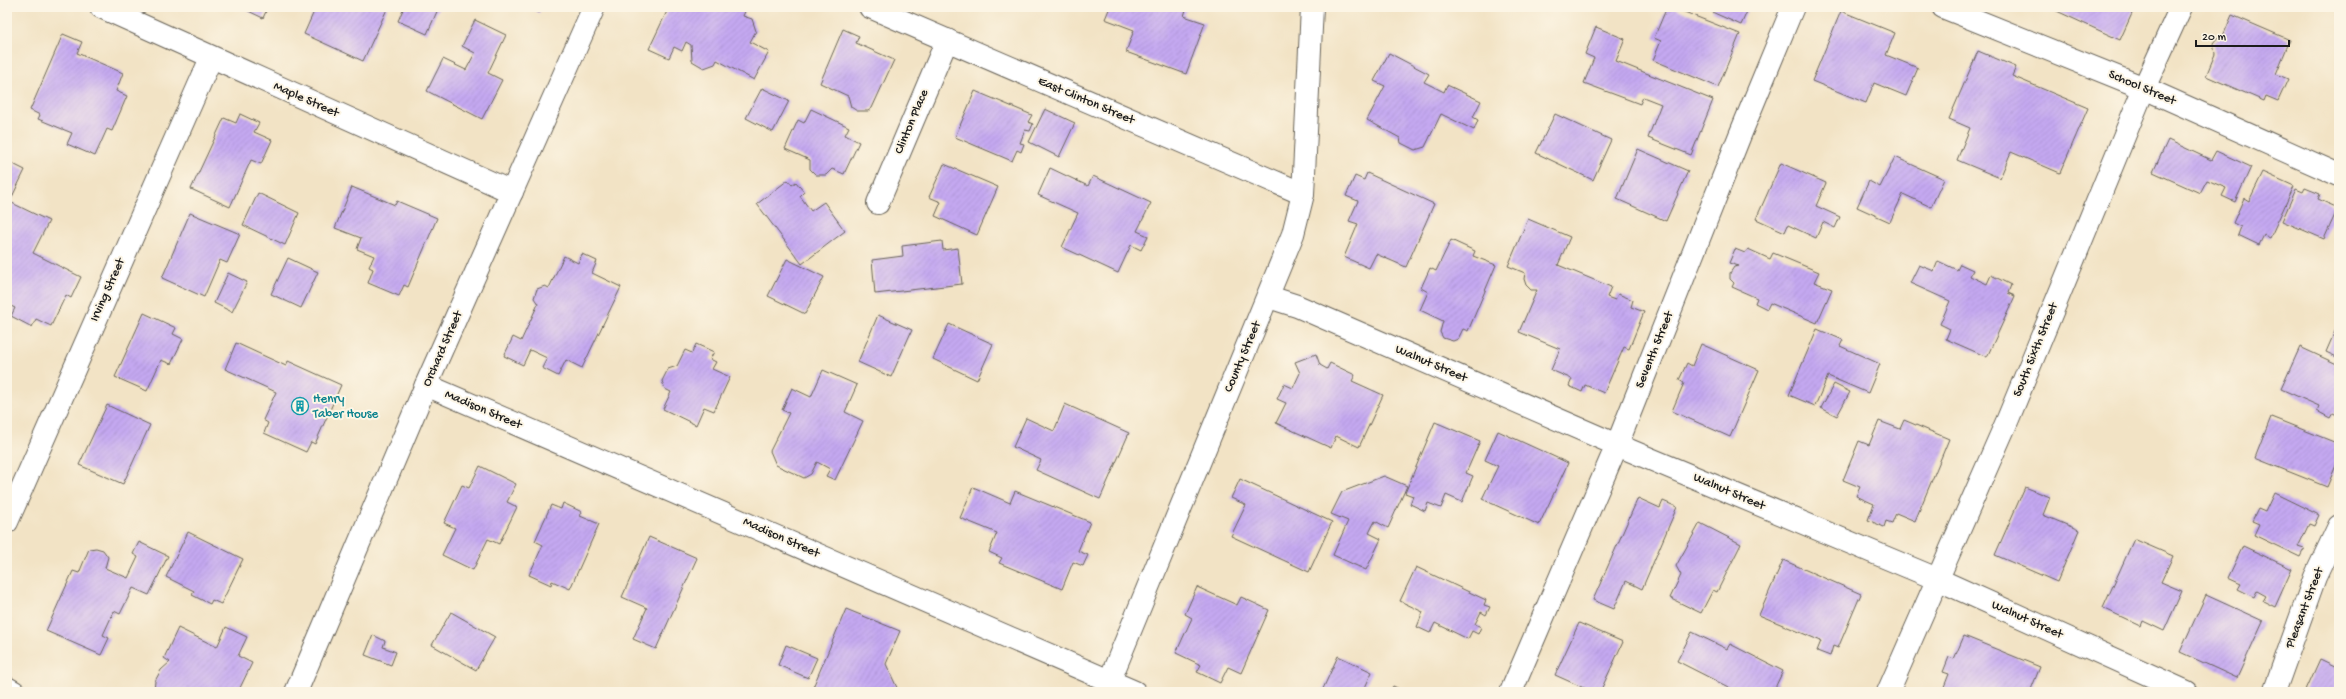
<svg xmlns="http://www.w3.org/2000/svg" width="2346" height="699" font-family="'Gochi Hand',sans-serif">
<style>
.building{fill:url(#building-hatch)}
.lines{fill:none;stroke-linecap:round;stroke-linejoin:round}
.minor-casing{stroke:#676257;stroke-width:24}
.major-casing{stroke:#676257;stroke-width:24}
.minor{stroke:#fff;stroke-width:22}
.major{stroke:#fff;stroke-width:22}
.labels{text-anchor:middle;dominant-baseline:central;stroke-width:4;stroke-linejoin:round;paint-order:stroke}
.street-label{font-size:13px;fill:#1c1c1c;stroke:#fcf5e5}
.culture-label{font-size:13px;fill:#0d838f;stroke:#fcf5e5;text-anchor:start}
</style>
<defs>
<pattern id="building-hatch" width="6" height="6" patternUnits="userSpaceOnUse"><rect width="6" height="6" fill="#c4a8f1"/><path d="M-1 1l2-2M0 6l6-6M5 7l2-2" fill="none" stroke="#a890ce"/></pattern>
</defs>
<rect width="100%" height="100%" fill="#fcf5e5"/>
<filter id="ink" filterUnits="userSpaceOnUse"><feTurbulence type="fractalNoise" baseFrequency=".025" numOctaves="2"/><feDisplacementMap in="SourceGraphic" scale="8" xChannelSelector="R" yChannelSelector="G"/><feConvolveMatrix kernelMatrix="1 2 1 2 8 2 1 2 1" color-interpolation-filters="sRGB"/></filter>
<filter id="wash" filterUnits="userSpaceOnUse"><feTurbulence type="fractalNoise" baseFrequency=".012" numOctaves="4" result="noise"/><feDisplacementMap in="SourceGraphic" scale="16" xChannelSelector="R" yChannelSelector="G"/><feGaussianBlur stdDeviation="0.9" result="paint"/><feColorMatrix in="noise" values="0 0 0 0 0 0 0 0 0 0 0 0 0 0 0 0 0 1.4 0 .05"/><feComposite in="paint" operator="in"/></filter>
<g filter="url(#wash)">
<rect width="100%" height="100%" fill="#f2e3c5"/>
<g id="blocks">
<!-- building -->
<g class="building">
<path d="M240 7H268L263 18Z"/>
<path d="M316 7H388L363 61 304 34Z"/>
<path d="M404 7H439L427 34 398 21Z"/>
<path d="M527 7H542L539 13Z"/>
<path d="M669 7 674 10 675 7H747L743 16 752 19 756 31 750 42 769 52 754 80 717 60 715 64 704 68 692 61 691 45 686 42 682 51 674 47 669 58 649 49Z"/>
<path d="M1110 7H1187L1184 16 1205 23 1186 74 1126 52 1134 30 1105 19Z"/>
<path d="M1667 7H1672L1740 34 1718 87 1653 60 1661 41 1654 38Z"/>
<path d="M1714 7H1749L1741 25 1712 12Z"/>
<path d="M2048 7H2135L2120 40Z"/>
<path d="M1841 11 1895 33 1886 55 1918 68 1906 96 1874 83 1866 103 1812 81Z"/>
<path d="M2232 15 2290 40 2276 74 2288 79 2278 101 2266 96 2264 101 2206 76 2215 54 2213 43 2218 37 2223 36Z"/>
<path d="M475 20 506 35 488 73 502 80 482 119 427 91 443 59 466 70 475 53 462 46Z"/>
<path d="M1596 27 1625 39 1616 61 1713 100 1691 155 1648 138 1661 104 1643 97 1640 104 1584 83 1594 58 1585 54Z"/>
<path d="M843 29 859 36 856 43 894 60 872 108 868 111H857L851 107 848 96 820 83Z"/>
<path d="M63 34 82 42 77 53 123 73 116 91 127 96 112 131 107 129 95 156 67 144 72 133 38 119 40 115 30 110Z"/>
<path d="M1978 51 2016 67 2012 76 2088 108 2060 173 2011 152 2000 178 1957 160 1970 128 1949 119Z"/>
<path d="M1389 53 1429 74 1424 82 1444 92 1447 85 1481 101 1473 117 1478 120 1474 130 1441 114 1425 147 1415 150 1401 143 1400 138 1367 120 1385 86 1374 81Z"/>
<path d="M762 88 789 101 773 132 746 118Z"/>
<path d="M975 91 1032 115 1028 122 1033 124 1030 131 1025 130 1020 143 1024 144 1021 152 1017 150 1012 161 955 137Z"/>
<path d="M811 109 849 127 845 135 859 142 844 174 832 169 826 175H816L810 169V160L785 149 798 120 804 123Z"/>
<path d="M1045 109 1075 123 1059 157 1029 142Z"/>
<path d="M240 114 259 123 254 132 272 140 261 164 251 160 230 207 191 189 224 118 236 123Z"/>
<path d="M1555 114 1611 140 1593 180 1536 153Z"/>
<path d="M2168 140 2211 160 2216 151 2251 167 2235 202 2222 196 2226 188 2207 180 2200 193 2153 172Z"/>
<path d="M1638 149 1688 171 1666 221 1617 199Z"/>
<path d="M1895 157 1944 179 1931 207 1903 194 1890 222 1857 207 1869 181 1880 187Z"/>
<path d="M7 161 25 170 11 199 7 197Z"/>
<path d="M1781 163 1826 183 1816 206 1840 217 1835 228 1823 222 1816 238 1788 225 1785 232 1756 219Z"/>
<path d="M944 164 998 187 977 235 935 216 941 202 929 197Z"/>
<path d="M1050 168 1088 186 1093 176 1151 203 1137 231 1148 236 1141 250 1131 245 1118 273 1062 247 1078 213 1038 195Z"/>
<path d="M2263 172 2294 186 2270 238 2264 235 2259 245 2238 235 2241 227 2233 223 2244 198 2249 201Z"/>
<path d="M1367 173 1434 204 1406 267 1376 254 1369 268 1344 257 1358 224 1349 221 1358 201 1346 196 1355 176 1364 180Z"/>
<path d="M788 180 792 185 796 182 804 192 800 196 811 211 824 202 845 231 802 264 757 204Z"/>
<path d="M352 187 395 205 397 201 437 218 408 287 404 285 399 296 368 283 373 269 369 267 374 256 357 249 361 238 335 228Z"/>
<path d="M2305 188 2320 194 2318 199 2338 208 2324 239 2282 221 2296 189 2303 192Z"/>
<path d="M258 193 299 213 285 245 243 225Z"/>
<path d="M12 203 49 221 33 253 81 277 71 298 66 295 51 326 36 319 32 327 11 316 15 308 7 304V251L11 244 7 242V213Z"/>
<path d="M190 213 240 234 227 263 220 260 204 297 162 278Z"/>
<path d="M1528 219 1570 237 1558 265 1611 287 1607 297 1615 300 1618 294 1633 300 1631 307 1644 312 1629 349 1624 347 1604 393 1585 385 1582 392 1569 386 1572 379 1551 370 1560 349 1519 332 1537 290H1531L1526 285 1524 279 1525 273 1508 266Z"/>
<path d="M1451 240 1475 251 1473 256 1496 265 1468 331 1463 329 1458 339 1453 341 1443 338 1440 332 1443 321 1420 310 1428 292 1421 288 1430 268 1436 271Z"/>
<path d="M942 241 943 250 958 248 962 284 875 294 872 260 903 256 902 246Z"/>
<path d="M1735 249 1745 253 1748 249 1770 259 1773 253 1819 272 1814 282 1832 289 1817 323 1770 303 1767 309 1755 303 1757 298 1732 287 1734 283 1730 279V273L1734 267 1739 266 1729 263Z"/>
<path d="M582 254 597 261 592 273 621 287 582 368 566 360 558 376 542 368 547 358 530 350 523 365 504 356 513 337 521 341 538 304 534 298 537 289 545 286 549 288 564 256 578 263Z"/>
<path d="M288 258 318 272 301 308 271 294Z"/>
<path d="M787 259 824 277 805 314 768 296Z"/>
<path d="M1938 261 1957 270 1960 264 1973 270 1970 276 1987 284 1991 275 2011 285 2008 293 2015 296 1987 357 1946 339 1950 329 1940 324 1950 301 1910 283 1919 265 1934 271Z"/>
<path d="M228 273 247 282 232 312 214 303Z"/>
<path d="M144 313 176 328 173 334 183 339 171 364 161 360 147 391 115 377Z"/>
<path d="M878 315 912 330 891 377 858 362Z"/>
<path d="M2339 322V358L2326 352Z"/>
<path d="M949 324 993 344 977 380 933 359Z"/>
<path d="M1817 329 1843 340 1840 346 1880 364 1868 393 1828 376 1815 406 1789 395Z"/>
<path d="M236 343 286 366 288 361 341 385 315 444 311 442 306 452 264 433 268 423 263 420 276 392 225 369Z"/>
<path d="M696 344 714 352 710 359 716 362 712 369 730 377 714 411 704 407 696 425 663 409 671 392 665 389 662 381 668 369 677 366 685 350 692 353Z"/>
<path d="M1701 344 1759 370 1730 437 1672 411 1684 383 1679 380 1687 363 1692 366Z"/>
<path d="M2300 347 2339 365V416L2333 413 2330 418 2317 411 2319 406 2281 389Z"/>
<path d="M1316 354 1320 365 1327 369 1330 363 1355 375 1352 381 1383 395 1359 447 1336 436 1331 448 1276 423 1286 403 1277 399 1284 384 1293 388 1300 373 1295 362Z"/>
<path d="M823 370 857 385 845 412 863 421 835 480 826 476 830 469 817 462 811 474 804 478 776 465 770 451 789 413 782 410 792 388 811 397Z"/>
<path d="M1834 384 1850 392 1837 416 1821 408Z"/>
<path d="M1065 404 1129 433 1100 499 1036 470 1041 460 1013 447 1026 418 1054 431Z"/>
<path d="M107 405 150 425 123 484 79 465Z"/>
<path d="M2271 417 2339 444V458L2327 487 2255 458Z"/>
<path d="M1904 420 1949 439 1915 521 1896 513 1892 523 1886 521 1884 527 1868 520 1874 504 1856 496 1860 487 1843 480 1859 441 1869 445 1879 421 1900 429Z"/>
<path d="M1435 422 1480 441 1466 473 1473 476 1462 502 1446 495 1441 508 1428 503 1425 511 1410 504 1413 496 1405 493Z"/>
<path d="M1498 431 1568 463 1539 525 1482 499 1498 466 1485 460Z"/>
<path d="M480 466 516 484 507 502 517 507 499 544 488 539 473 570 442 555 455 528 444 523 462 485 469 488Z"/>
<path d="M1384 476 1407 486 1388 528 1375 521 1369 533 1381 539 1366 570 1333 555 1348 521 1331 514 1342 492Z"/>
<path d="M1240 479 1332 522 1309 572 1231 536 1246 505 1231 498Z"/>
<path d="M973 487 1010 503 1015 491 1090 522 1078 551 1088 555 1083 566 1073 562 1062 589 999 563 1002 558 989 552 997 533 960 518Z"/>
<path d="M2025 487 2050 497 2043 515 2079 530 2057 582 1995 555Z"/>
<path d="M2274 493 2319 515 2314 526 2309 524 2298 547 2304 549 2300 557 2254 535 2259 524 2252 521 2258 509 2265 512Z"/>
<path d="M1638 498 1660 508 1663 501 1677 507 1642 589 1626 581 1614 609 1593 600Z"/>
<path d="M563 503 582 512 580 516 599 524 570 589 552 581 551 585 529 575 543 545 535 541 551 505 561 509Z"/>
<path d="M1700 523 1741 544 1717 592 1713 590 1701 613 1670 598 1681 575 1676 566Z"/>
<path d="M188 532 243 559 221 604 212 600 210 604 192 595 194 591 166 577Z"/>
<path d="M649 537 697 558 656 649 633 639 647 608 622 597Z"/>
<path d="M2134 539 2173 556 2161 582 2182 591 2164 631 2143 621 2141 626 2103 608Z"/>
<path d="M139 542 168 556 149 595 133 588 120 614 114 611 103 635 109 638 101 655 46 631 73 571 79 573 89 549 96 548 103 550 108 557 105 568 128 578 138 557 133 554Z"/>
<path d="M2243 546 2292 569 2275 607 2263 601 2266 596 2257 591 2254 597 2238 589 2241 584 2228 578Z"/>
<path d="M1783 560 1861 594 1838 648 1833 646 1830 656 1817 651 1821 641 1759 615Z"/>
<path d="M1416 567 1486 600 1484 605 1490 607 1486 615 1481 612 1475 624 1481 627 1478 634 1472 631 1468 639 1435 623 1430 633 1417 627 1423 612 1400 601Z"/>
<path d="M1197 587 1237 605 1241 597 1269 610 1241 673 1228 667 1220 683 1197 672 1201 665 1176 653 1192 618 1185 614Z"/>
<path d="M2206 595 2263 621 2237 678 2180 652Z"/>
<path d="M846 609 900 631 886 664 899 692H811Z"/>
<path d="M451 612 495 637 476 670 432 645Z"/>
<path d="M1579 623 1623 642 1600 692H1593L1555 675Z"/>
<path d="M226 627 247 637 238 656 252 663 238 692H154L155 681 161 670 170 662 164 658 178 628 217 647Z"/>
<path d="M1692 632 1727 649 1730 644 1783 671 1773 692H1738L1677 661Z"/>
<path d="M373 635 385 641 383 647 396 652 391 665 365 655Z"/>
<path d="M1964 636 2040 667 2030 692H1942L1949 674 1943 672 1949 657 1954 659Z"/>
<path d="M786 645 817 658 808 678 778 665Z"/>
<path d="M1338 656 1372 672 1363 692 1322 691Z"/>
<path d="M2320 659 2339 668V692H2305Z"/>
<path d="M1393 686 1406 692H1390Z"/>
</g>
</g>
</g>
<g filter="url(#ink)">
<use href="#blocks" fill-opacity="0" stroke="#676257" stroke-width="1"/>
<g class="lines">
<!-- minor casing -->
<g class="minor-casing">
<g id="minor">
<path d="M101 7 512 192"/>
<path d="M870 7 1303 194"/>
<path d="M1943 7 2144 88 2339 175"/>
<path d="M878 203 947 40"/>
<path d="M1269 297 1297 306 1617 445 1937 579 2187 692"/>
<path d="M426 385 1135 692"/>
<path d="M7 522 211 58"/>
<path d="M296 692 426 385 594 7"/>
<path d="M1511 692 1617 445 1740 135 1793 7"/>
<path d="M1888 692 2008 419 2144 88 2181 7"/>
<path d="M2274 692 2315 577 2339 526"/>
</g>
</g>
<!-- major casing -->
<g class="major-casing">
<g id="major">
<path d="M7 688 14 692"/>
<path d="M1105 692 1293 234 1303 194 1312 7"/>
</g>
</g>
<!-- minor -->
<use href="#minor" class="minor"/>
<!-- major -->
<use href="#major" class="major"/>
</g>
</g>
<!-- icons -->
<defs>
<g id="building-ring" transform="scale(0.9)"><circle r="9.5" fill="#fcf5e5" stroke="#0f9aa8" stroke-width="1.5"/><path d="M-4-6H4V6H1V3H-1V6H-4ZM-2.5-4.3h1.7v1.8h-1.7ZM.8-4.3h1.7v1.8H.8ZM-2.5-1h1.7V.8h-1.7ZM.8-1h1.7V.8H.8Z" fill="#0f9aa8"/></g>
</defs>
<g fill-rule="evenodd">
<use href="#building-ring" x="300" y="406"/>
</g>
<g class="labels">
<!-- street labels -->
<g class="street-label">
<text transform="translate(2142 88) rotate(23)">School Street</text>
<text transform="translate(306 100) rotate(24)">Maple Street</text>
<text transform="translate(1086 101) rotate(23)">East Clinton Street</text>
<text transform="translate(912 122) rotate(-67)">Clinton Place</text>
<text transform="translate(108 290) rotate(-66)">Irving Street</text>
<text transform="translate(443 349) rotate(-66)">Orchard Street</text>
<text transform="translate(1655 350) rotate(-68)">Seventh Street</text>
<text transform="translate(2036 350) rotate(-68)">South Sixth Street</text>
<text transform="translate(1243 357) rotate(-67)">County Street</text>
<text transform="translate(1431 364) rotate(23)">Walnut Street</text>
<text transform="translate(483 410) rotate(23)">Madison Street</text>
<text transform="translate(1729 492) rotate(23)">Walnut Street</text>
<text transform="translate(781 538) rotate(24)">Madison Street</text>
<text transform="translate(2305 608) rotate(-69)">Pleasant Street</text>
<text transform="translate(2027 620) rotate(24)">Walnut Street</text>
</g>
<!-- culture labels -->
<g class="culture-label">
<text x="313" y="399">Henry<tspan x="313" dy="15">Taber House</tspan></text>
</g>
</g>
<!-- margin -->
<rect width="2346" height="699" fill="none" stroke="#fcf5e5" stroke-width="24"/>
<!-- scale -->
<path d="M2196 40v6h93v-6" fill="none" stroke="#1c1c1c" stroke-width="2"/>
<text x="2202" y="40" font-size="12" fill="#1c1c1c" stroke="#fcf5e5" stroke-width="3" paint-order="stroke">20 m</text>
</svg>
